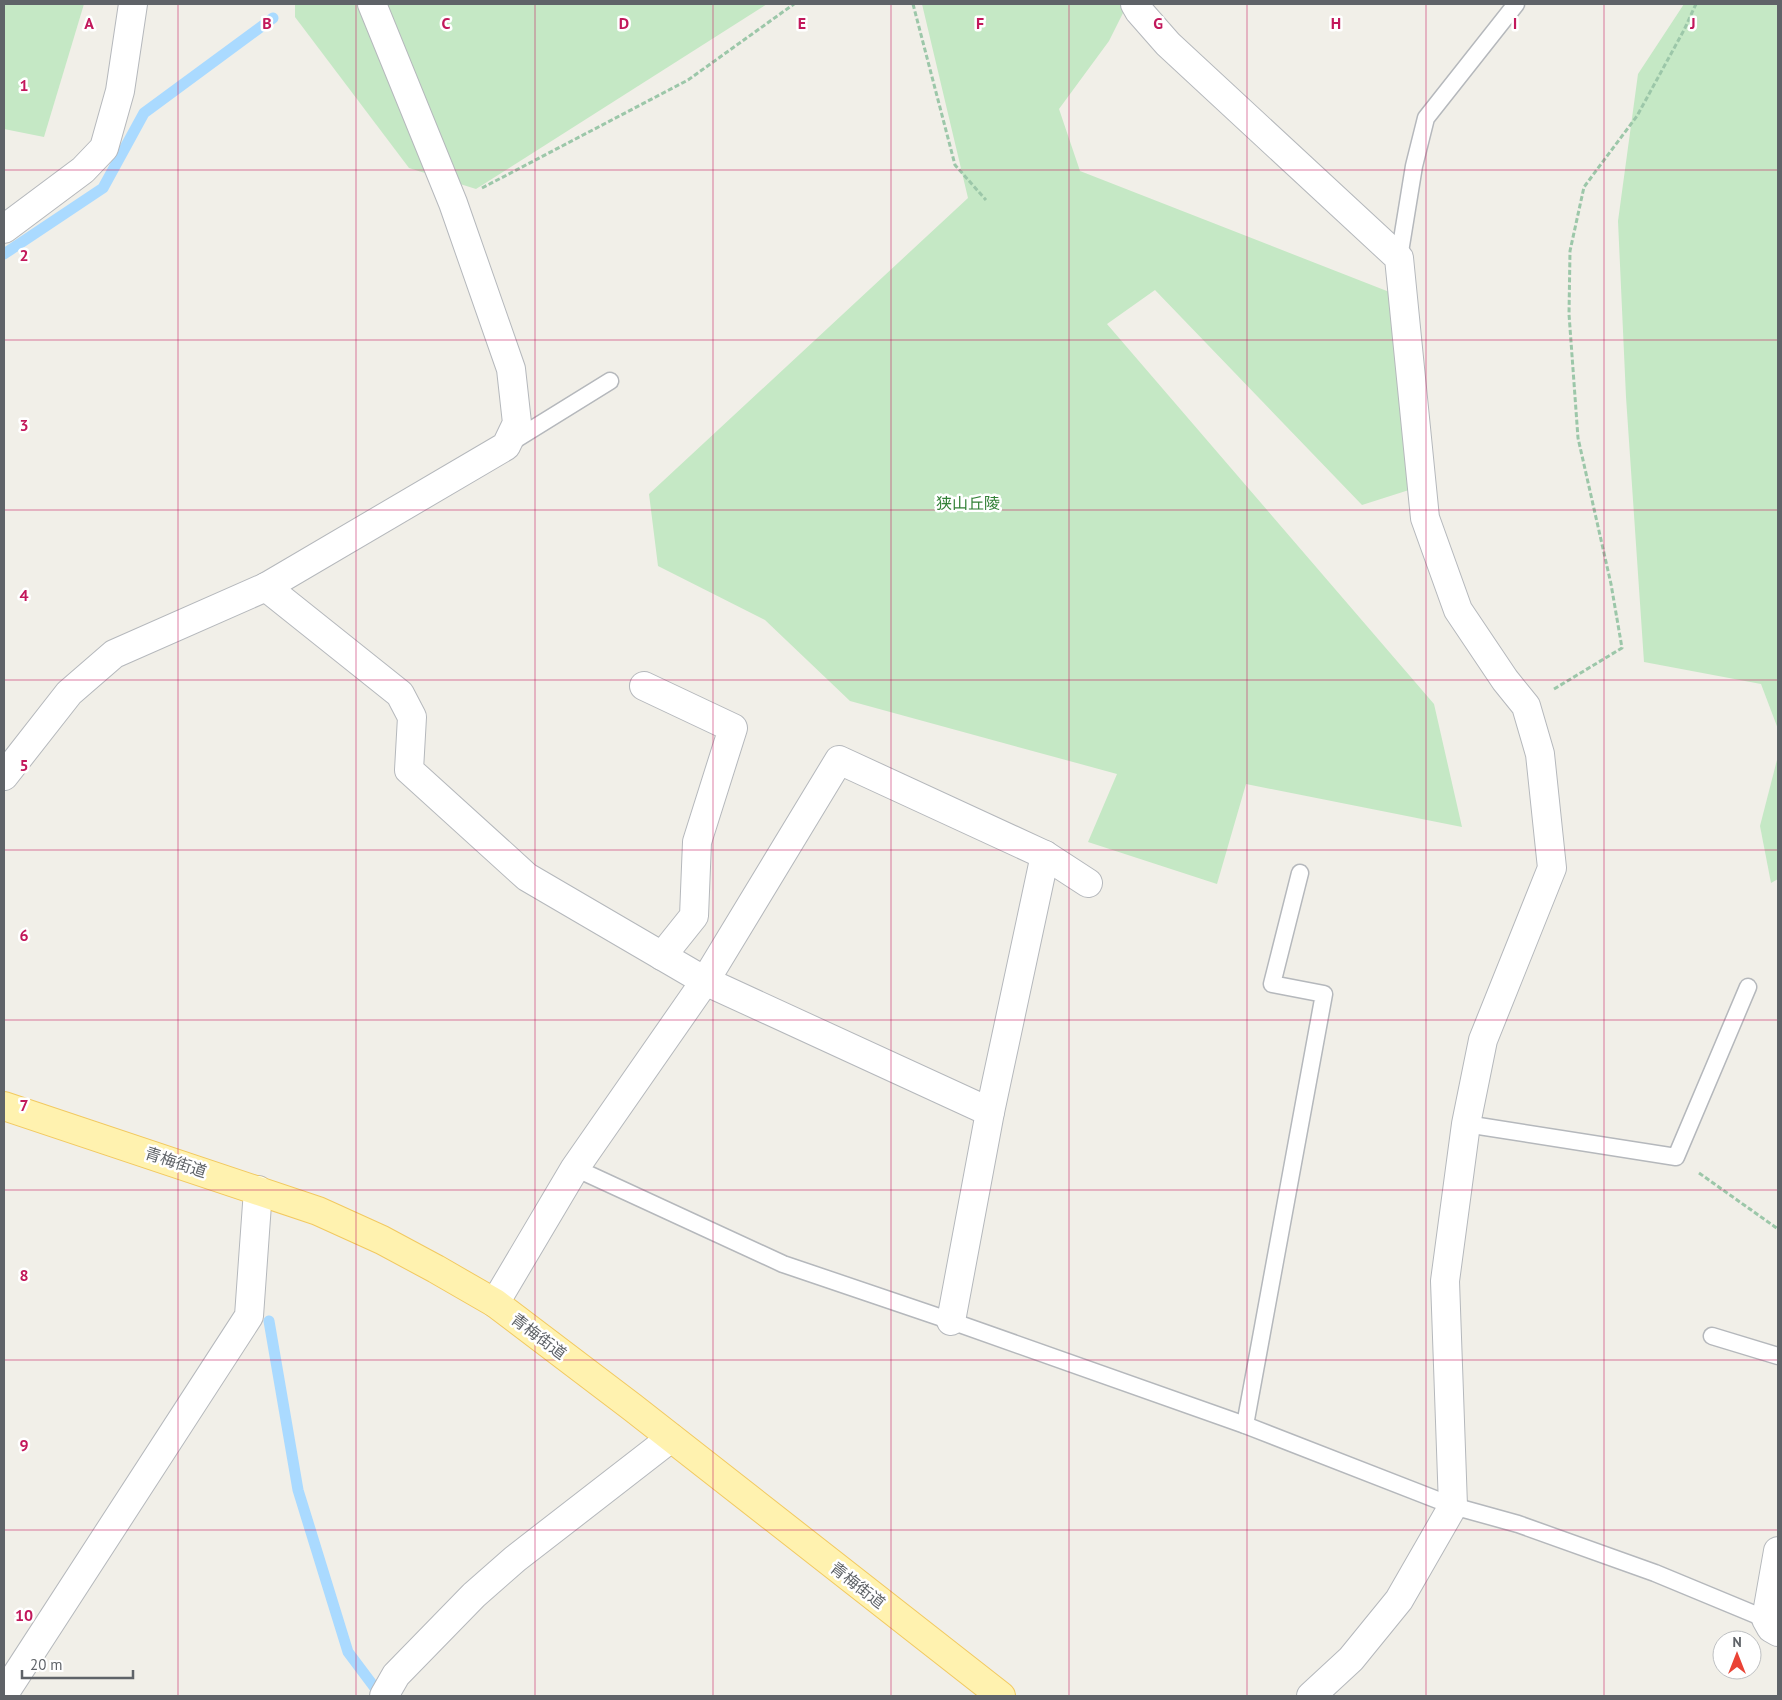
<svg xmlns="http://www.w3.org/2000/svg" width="1782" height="1700" font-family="'PT Sans','Noto Sans JP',sans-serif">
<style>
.green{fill:#c5e8c5}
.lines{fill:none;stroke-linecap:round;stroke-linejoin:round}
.stream{stroke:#aadaff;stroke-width:11}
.service-casing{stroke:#b5b8bc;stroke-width:19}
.minor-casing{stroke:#b5b8bc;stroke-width:30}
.primary-casing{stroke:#f2c960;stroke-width:30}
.path{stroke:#9cc7a9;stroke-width:3;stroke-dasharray:5 2.5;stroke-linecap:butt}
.service{stroke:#fff;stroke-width:16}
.minor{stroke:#fff;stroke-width:28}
.primary{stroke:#fff2af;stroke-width:28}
.grid{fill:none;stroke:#c2185b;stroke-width:1;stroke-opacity:0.55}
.labels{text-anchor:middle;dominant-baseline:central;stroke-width:5;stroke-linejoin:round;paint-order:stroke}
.park-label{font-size:16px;fill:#348238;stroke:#fff}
.street-label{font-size:16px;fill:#5f6368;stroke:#fff}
.grid-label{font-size:16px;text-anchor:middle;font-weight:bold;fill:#c2185b;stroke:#fff;stroke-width:5;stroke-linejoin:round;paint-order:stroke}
</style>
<rect width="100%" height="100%" fill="#f1efe8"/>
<!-- green -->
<g class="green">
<path d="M4 4H84L44 137 4 129Z"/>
<path d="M295 4H767L476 189 409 168 295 17Z"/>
<path d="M922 4H1132L1123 13 1109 41 1059 109 1080 171 1392 293 1409 490 1362 505 1155 290 1107 324 1434 704 1462 827 1246 784 1217 884 1088 842 1117 774 850 701 765 620 658 566 649 494 968 198Z"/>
<path d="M1684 4H1778V729L1761 684 1644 662 1626 397 1618 221 1638 74Z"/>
<path d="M1778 756V879L1771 883 1760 826Z"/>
</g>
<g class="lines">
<!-- stream -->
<g class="stream">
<path d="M4 254 103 188 144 113 273 18"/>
<path d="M269 1321 298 1490 348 1652 375 1688"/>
</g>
<!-- service casing -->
<g class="service-casing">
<g id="service">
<path d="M1399 258 1414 166 1426 118 1516 4"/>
<path d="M510 443 610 381"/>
<path d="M1466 1124 1676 1157 1748 987"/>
<path d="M575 1168 783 1264 951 1321 1245 1425 1453 1506 1518 1524 1655 1573 1766 1619"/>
<path d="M1712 1336 1778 1356"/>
<path d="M1245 1425 1324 994 1272 984 1300 873"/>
</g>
</g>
<!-- minor casing -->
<g class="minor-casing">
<g id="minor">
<path d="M1135 4 1139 11 1168 44 1399 258 1425 518 1458 610 1505 680 1526 706 1540 754 1552 868 1483 1040 1466 1124 1445 1281 1453 1506 1399 1600 1351 1659 1311 1696"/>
<path d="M4 229 83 170 104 148 120 91 133 4"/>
<path d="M266 587 400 694 412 717 409 770 527 877 705 981 990 1112"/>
<path d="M644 686 733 728 697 842 694 916 662 956"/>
<path d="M4 776 69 693 114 654 266 587 506 446 517 423 511 369 453 203 372 4"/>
<path d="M495 1303 575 1168 705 981 839 760 1045 855 1088 883"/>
<path d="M951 1321 990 1112 1045 855"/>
<path d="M1778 1551 1766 1619 1771 1628 1778 1632"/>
<path d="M4 1694 249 1316 258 1190"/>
<path d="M384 1696 396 1675 474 1595 515 1559 671 1438"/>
</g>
</g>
<!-- primary casing -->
<g class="primary-casing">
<path id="primary" d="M4 1106 318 1211 382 1240 436 1269 495 1303 632 1407 1001 1696"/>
</g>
<!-- path -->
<g class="path">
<path d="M913 4 955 165 986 200"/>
<path d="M482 188 688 80 794 4"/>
<path d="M1554 689 1622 648 1611 584 1578 438 1569 314 1570 251 1584 187 1637 116 1684 30 1696 4"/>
<path d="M1699 1173 1778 1229"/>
</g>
<!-- service -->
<use href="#service" class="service"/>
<!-- minor -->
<use href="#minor" class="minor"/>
<!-- primary -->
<use href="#primary" class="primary"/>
</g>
<!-- grid -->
<path class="grid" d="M178 4V1696M356 4V1696M535 4V1696M713 4V1696M891 4V1696M1069 4V1696M1247 4V1696M1426 4V1696M1604 4V1696M4 170H1778M4 340H1778M4 510H1778M4 680H1778M4 850H1778M4 1020H1778M4 1190H1778M4 1360H1778M4 1530H1778"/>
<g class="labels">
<!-- park labels -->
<g class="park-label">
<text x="968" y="503">狭山丘陵</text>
</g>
<!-- street labels -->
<g class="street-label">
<text transform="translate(176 1162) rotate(18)">青梅街道</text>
<text transform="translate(539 1336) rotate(37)">青梅街道</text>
<text transform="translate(858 1585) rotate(38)">青梅街道</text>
</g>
</g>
<g class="grid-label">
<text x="89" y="29">A</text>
<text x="267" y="29">B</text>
<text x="446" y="29">C</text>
<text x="624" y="29">D</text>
<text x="802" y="29">E</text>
<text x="980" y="29">F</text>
<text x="1158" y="29">G</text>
<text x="1336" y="29">H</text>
<text x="1515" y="29">I</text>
<text x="1693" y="29">J</text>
<text x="24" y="91">1</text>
<text x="24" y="261">2</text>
<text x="24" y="431">3</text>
<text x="24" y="601">4</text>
<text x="24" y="771">5</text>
<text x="24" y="941">6</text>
<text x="24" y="1111">7</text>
<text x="24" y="1281">8</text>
<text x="24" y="1451">9</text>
<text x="24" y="1621">10</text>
</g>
<!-- border -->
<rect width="1782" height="1700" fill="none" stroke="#5f6368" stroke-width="10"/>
<!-- north arrow -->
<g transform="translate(1737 1655)"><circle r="24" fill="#ffffff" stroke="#bfc1c3"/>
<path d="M0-4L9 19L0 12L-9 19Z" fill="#ea4335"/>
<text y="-8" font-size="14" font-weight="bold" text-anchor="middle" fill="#5f6368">N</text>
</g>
<!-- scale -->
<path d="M22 1670v8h111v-8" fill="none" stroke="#5f6368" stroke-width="2.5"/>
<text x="30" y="1670" font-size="15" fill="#5f6368" stroke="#ffffff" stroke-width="4" paint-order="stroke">20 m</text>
</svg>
